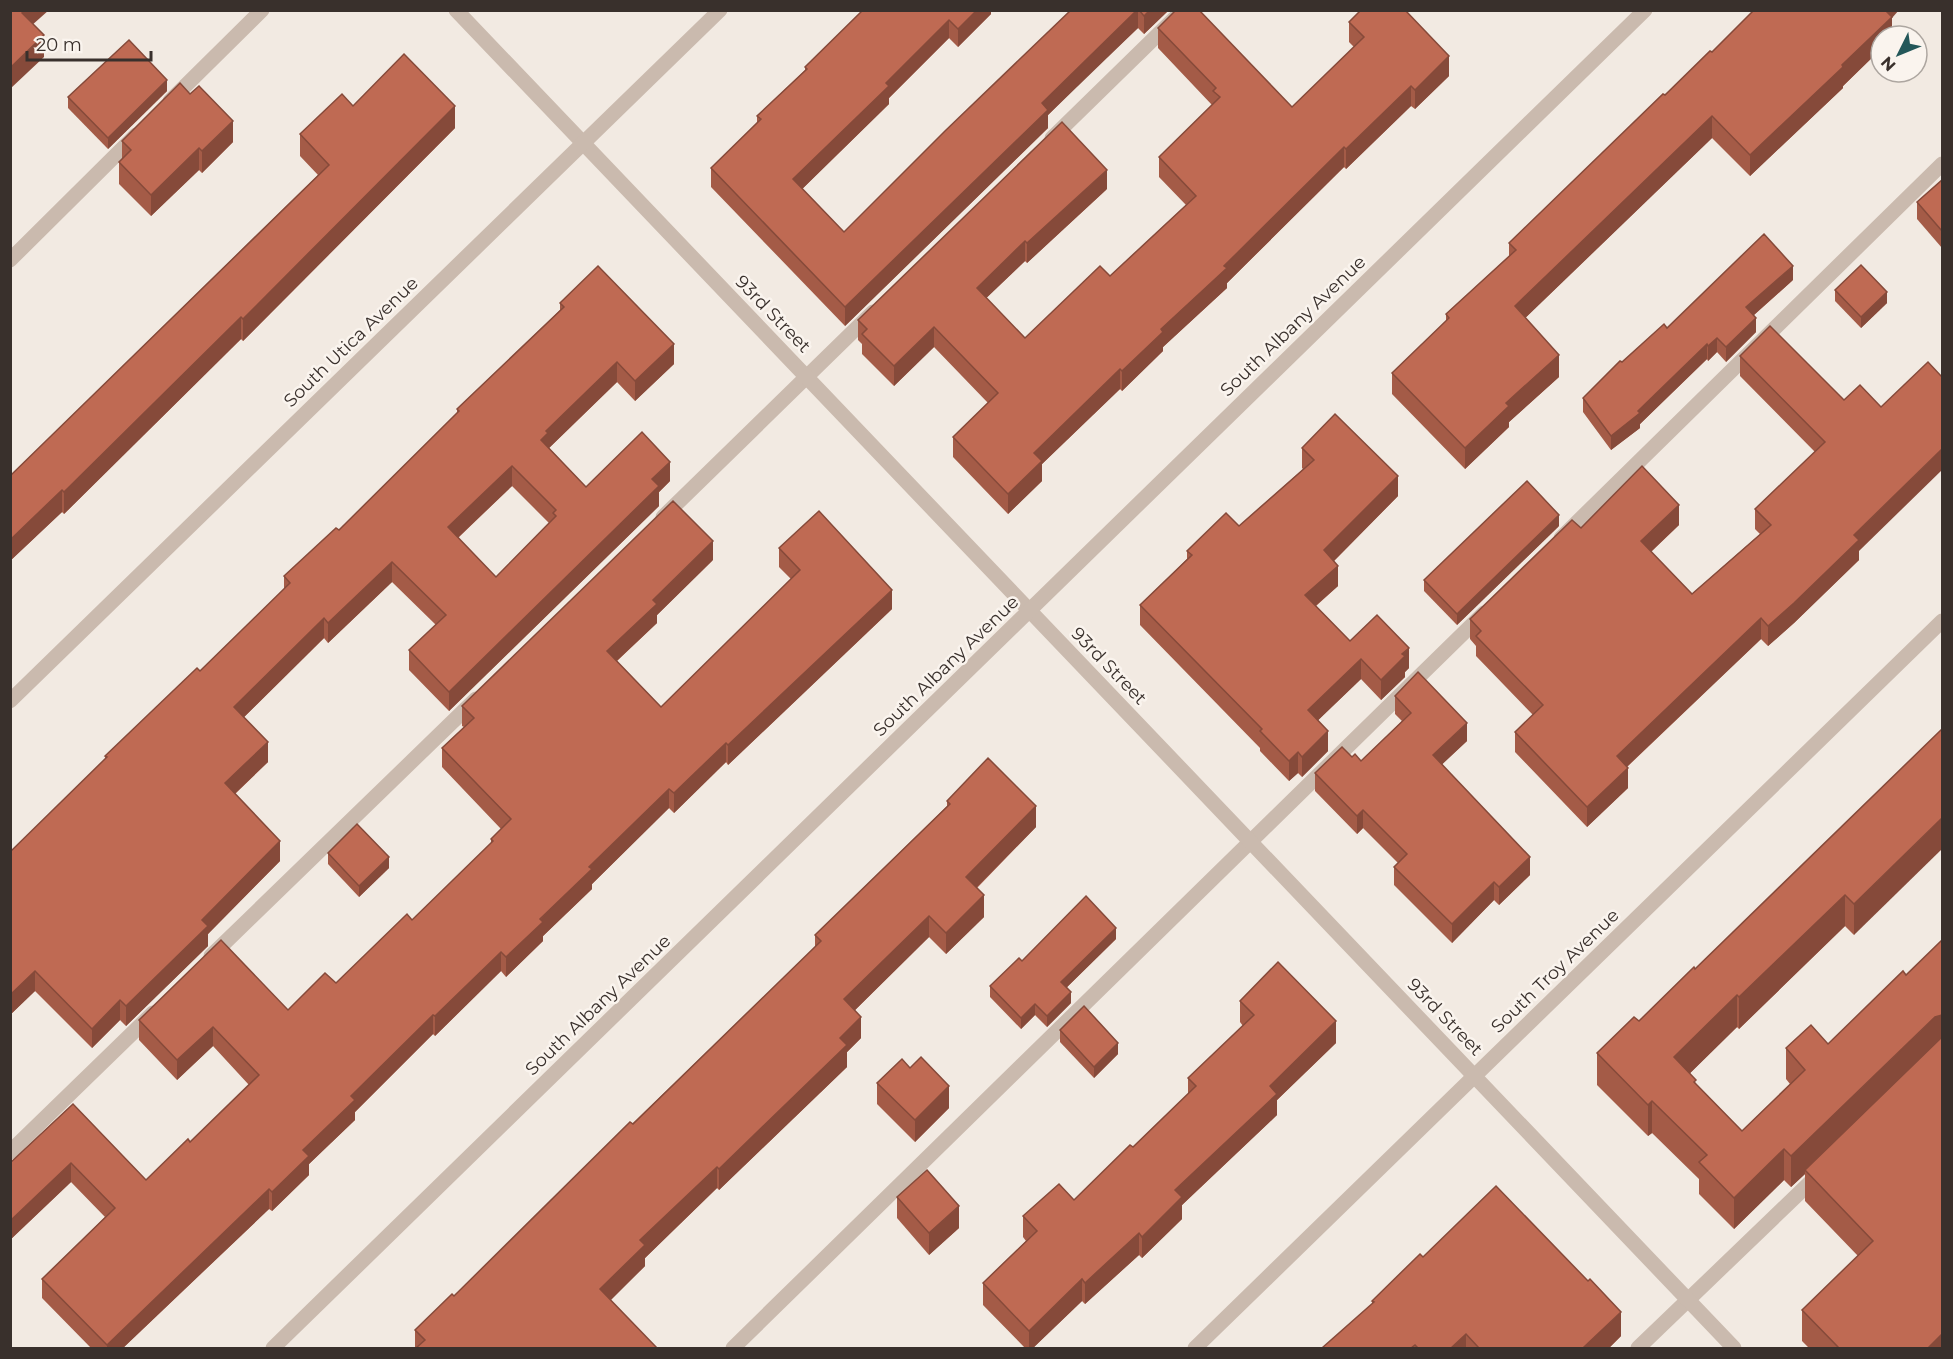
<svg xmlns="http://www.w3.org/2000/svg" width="1953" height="1359" font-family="Montserrat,sans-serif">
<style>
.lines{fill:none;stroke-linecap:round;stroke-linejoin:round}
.service{stroke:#cabaae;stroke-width:15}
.minor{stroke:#cabaae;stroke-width:15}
.wall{fill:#a45b47;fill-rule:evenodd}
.shaded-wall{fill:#864a3a}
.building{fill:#bf6a53;stroke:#864a3a;stroke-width:1.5;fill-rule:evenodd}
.labels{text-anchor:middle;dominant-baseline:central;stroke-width:5;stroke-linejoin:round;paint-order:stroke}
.street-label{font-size:18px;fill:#39302c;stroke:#faf4ee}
</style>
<rect width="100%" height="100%" fill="#f2eae2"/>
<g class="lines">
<!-- service -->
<g class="service">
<path d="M170 101 262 10"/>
<path d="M1052 138 1183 10"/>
<path d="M10 260 136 135"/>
<path d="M663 517 873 312"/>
<path d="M1561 538 1942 164"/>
<path d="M211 956 476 699"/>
<path d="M10 1152 153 1013"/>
<path d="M733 1348 1484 613"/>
<path d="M1638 1348 1819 1174"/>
</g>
<!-- minor -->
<g class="minor">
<path d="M456 10 1734 1348"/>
<path d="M10 701 720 10"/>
<path d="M273 1348 1645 10"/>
<path d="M1195 1348 1942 621"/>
</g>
</g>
<!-- wall -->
<g class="wall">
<path d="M863 10H991V14L958 47 949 38 889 98V104L802 189 844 232 1071 10H1169L1144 34 1138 28 1089 74 1048 115V128L845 326 711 187V168L757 123V116L805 70V67Z"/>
<path d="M1892 18V36H1881V49L1843 86V88L1750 176 1712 138 1525 318 1559 377 1509 422V427L1465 469 1392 394V373L1446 321V314L1509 256V243L1712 52Z"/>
<path d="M1349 22 1449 76 1415 109 1411 106 1346 169 1344 167 1227 283V288L1163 347V351L1122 391 1120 389 1042 464V481L1008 514 953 457V437L988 403 934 347 894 386 862 354V344L858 340V320L1107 189 1027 263 1025 261 986 298 1025 338 1110 276 1186 205 1159 177V157L1212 105 1158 48V28L1292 107 1354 47 1349 42Z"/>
<path d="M167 91 108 149 68 108V97Z"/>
<path d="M353 106 455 128 243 341 241 339 64 514 62 512 10 561V476L318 175 300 156V134Z"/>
<path d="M122 141 233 142 202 173 199 170 151 216 119 184V162L122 160Z"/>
<path d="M1942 180V248L1917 219V202Z"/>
<path d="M1793 280 1754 315 1756 332 1726 362 1717 352 1708 361 1707 359 1640 424V428L1611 450 1583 412V398L1622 362 1667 328Z"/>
<path d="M1835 290 1887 303 1861 328 1835 301Z"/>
<path d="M560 303 674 364 635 401 617 382 549 448 586 487 670 481 659 492V506L449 711 409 670V650L436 625 392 582 328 643 324 638 244 717 268 762 235 794 280 861 208 934V946L126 1026 120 1020 92 1048 35 991 10 1015 53 811 105 759V756L200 671 284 589V576L339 530 457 413V409L560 310ZM512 486 549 523 496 577 458 538Z"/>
<path d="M1740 356 1844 400 1859 551V560L1794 623 1768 646 1761 639 1627 767 1628 788 1587 827 1515 752V732L1533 715 1476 656V646L1470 639V619L1581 528 1679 525 1651 552 1692 594 1760 534 1755 529V509L1815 452 1740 376Z"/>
<path d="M1302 448 1398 496 1334 561 1338 586 1316 606 1350 641 1409 668 1405 672V677L1381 700 1361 679 1318 720 1328 751 1302 777 1298 773 1289 781 1260 751V748L1140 625V605L1187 559V551L1239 526 1303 469 1302 468Z"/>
<path d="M1559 526 1457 625 1424 591V580Z"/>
<path d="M779 548 892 609 728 765 726 762 674 813 669 808 592 884V889L543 936V941L506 977 501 971 435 1036 433 1034 355 1112V1120L309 1164V1175L272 1211 269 1209 123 1348H91L42 1298V1279L105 1217 71 1182 10 1240V1163L73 1104 146 1180 190 1142 249 1085 213 1046 177 1080 139 1040V1020L288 1010 336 983 412 920 491 844V839L501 829 442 767V748L464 727 462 726V706L713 560 657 615V623L617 661 661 707 791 579 779 567Z"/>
<path d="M1395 696 1467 741 1442 764 1530 875 1499 905 1494 900 1452 943 1394 885V867L1398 863 1363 828 1357 834 1315 791V773L1361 761 1402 721 1395 714Z"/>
<path d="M1942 729 1854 935 1845 926 1739 1029 1737 1027 1690 1073 1696 1084 1742 1131 1790 1084 1786 1079V1048L1811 1025 1942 1348H1809L1802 1341V1310L1858 1256 1805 1201V1174L1791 1187 1784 1180 1734 1229 1699 1194V1179L1652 1133 1648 1136 1597 1085V1053L1639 1021 1695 969Z"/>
<path d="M947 801 1036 827 977 888 984 917 946 954 929 937 855 1010 861 1038 847 1052V1067L719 1190 717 1188 645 1258V1266L610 1300 657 1348H415V1330L454 1296 815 947V935L947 806Z"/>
<path d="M328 853 389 868 359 897 328 864Z"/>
<path d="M1116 939 1067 987 1071 1003 1047 1027 1035 1015 1021 1029 990 997V986L1022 961Z"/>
<path d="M1240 1001 1336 1043 1277 1100V1115L1182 1205V1219L1142 1258 1139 1255 1085 1304 1082 1301 1033 1348H1025L983 1305V1283L1026 1241 1023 1237V1216L1074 1200 1133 1147 1188 1094V1078L1243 1026 1240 1022Z"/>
<path d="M1060 1030 1118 1054 1094 1078 1060 1042Z"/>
<path d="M877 1083 949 1108 915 1142 877 1104Z"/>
<path d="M897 1197 959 1228 929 1255 897 1218Z"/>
<path d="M1423 1257 1621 1336 1609 1348H1322L1372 1304V1301Z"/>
</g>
<!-- shaded-wall -->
<g class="shaded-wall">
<path d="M24 10H49L22 34V13Z"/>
<path d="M977 10H991V14L958 47V29Z"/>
<path d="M1137 10H1138V28L1048 115V128L845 326V307L1042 103Z"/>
<path d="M1150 10H1169L1144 34V16Z"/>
<path d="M1881 10H1899L1892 18V36H1881V49L1843 86V88L1750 176V155L1842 65Z"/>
<path d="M949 20V38L889 98V104L793 198V179L886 83Z"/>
<path d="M44 35V57L10 89V68Z"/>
<path d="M1449 56V76L1415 109V90Z"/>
<path d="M167 80V91L108 149V138Z"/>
<path d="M1411 86V106L1346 169V149Z"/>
<path d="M455 106V128L243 341V319Z"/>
<path d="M1712 116V138L1515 328V306Z"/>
<path d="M233 121V142L202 173V151Z"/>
<path d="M1344 147V167L1227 283V288L1163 347V351L1122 391V371L1161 329Z"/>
<path d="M199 148V170L151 216V195Z"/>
<path d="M1107 170V189L1027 263V243Z"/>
<path d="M1025 241V261L977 307V288Z"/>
<path d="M1793 266V280L1746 322V307Z"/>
<path d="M1887 292V303L1861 328V317Z"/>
<path d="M241 317V339L64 514V492Z"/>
<path d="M1756 318V332L1726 362V347Z"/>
<path d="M934 327V347L894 386V366Z"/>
<path d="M1717 338V352L1708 361V346Z"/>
<path d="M674 344V364L635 401V381Z"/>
<path d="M1707 344V359L1640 424V428L1611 450V436L1638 411Z"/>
<path d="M1559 355V377L1509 422V427L1465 469V448L1506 403Z"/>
<path d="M617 362V382L548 449 541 440 546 431Z"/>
<path d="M1120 369V389L1042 464V481L1008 514V494L1034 453Z"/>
<path d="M1942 449V470L1859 551V560L1794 623 1768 646V626L1854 535Z"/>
<path d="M670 462V481L659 492V506L449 711V692L652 479Z"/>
<path d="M512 466V486L448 547V527Z"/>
<path d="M1398 476V496L1324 571V550Z"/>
<path d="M62 490V512L10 561V540Z"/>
<path d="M1679 505V525L1641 561V541Z"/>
<path d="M1559 515V526L1457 625V614Z"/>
<path d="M713 541V560L657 615V623L607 670V651L653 600Z"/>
<path d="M392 562V582L328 643V623Z"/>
<path d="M1338 566V586L1305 615V595Z"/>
<path d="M892 590V609L728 765V745Z"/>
<path d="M324 618V638L234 727V707Z"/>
<path d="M1761 618V639L1617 776V756Z"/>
<path d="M1409 648V668L1405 672V677L1381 700V680L1402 654Z"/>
<path d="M1361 659V679L1308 730V710Z"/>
<path d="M1467 723V741L1433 773V755Z"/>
<path d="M1328 731V751L1302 777V757Z"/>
<path d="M268 742V762L225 803V783Z"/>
<path d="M726 743V762L674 813V793Z"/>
<path d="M1298 752V773L1289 781V761Z"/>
<path d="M1628 768V788L1587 827V807Z"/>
<path d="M669 789V808L592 884V889L543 936V941L506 977V957L589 867Z"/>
<path d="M1036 806V827L966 898V877Z"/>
<path d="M1363 810V828L1357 834V816Z"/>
<path d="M1942 818V849L1854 935V904Z"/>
<path d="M280 841V861L208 934V946L126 1026V1006L202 920Z"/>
<path d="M389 857V868L359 897V886Z"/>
<path d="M1530 857V875L1499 905V887Z"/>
<path d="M1494 882V900L1452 943V924Z"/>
<path d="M984 895V917L946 954V933Z"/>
<path d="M1845 895V926L1739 1029V997Z"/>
<path d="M929 916V937L844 1021V999Z"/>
<path d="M1116 928V939L1061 993V982Z"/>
<path d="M501 952V971L435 1036V1016Z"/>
<path d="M35 971V991L10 1015V995Z"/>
<path d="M1071 992V1003L1047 1027V1016Z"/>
<path d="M1737 995V1027L1674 1089V1057Z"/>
<path d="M120 1000V1020L92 1048V1029Z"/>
<path d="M1035 1004V1015L1021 1029V1018Z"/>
<path d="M433 1015V1034L355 1112V1120L309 1164V1175L272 1211V1192L303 1150 351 1096Z"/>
<path d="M1942 1015V1046L1805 1170V1174L1791 1187V1156L1935 1017Z"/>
<path d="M861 1017V1038L847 1052V1067L719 1190V1169L840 1038Z"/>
<path d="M1336 1021V1043L1277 1100V1115L1182 1205V1219L1142 1258V1237L1175 1190 1270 1086Z"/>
<path d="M213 1027V1046L177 1080V1060Z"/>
<path d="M1118 1043V1054L1094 1078V1067Z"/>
<path d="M949 1086V1108L915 1142V1120Z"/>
<path d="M1652 1101V1133L1648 1136V1105Z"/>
<path d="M1784 1149V1180L1734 1229V1198Z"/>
<path d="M71 1163V1182L10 1240V1221Z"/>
<path d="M717 1167V1188L645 1258V1266L600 1311V1289L640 1240Z"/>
<path d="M269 1189V1209L123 1348H107V1345Z"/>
<path d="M959 1206V1228L929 1255V1233Z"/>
<path d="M1139 1233V1255L1085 1304V1283Z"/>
<path d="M1082 1279V1301L1033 1348H1029V1331Z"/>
<path d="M1621 1312V1336L1609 1348H1584V1347Z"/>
<path d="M1466 1334V1348H1451Z"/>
<path d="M1942 1334V1348H1928Z"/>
</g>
<!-- building -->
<g class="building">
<path d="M10 10H24L22 13 44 35 10 68Z"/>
<path d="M863 10H977L958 29 949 20 886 83 889 86 793 179 844 232 945 131 1071 10H1137L1042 103 1048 110 845 307 711 168 761 119 757 116 807 69 805 67Z"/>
<path d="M1139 10H1150L1144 16Z"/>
<path d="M1176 10H1199L1292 107 1364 37 1349 22 1361 10H1405L1449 56 1415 90 1411 86 1346 149 1344 147 1224 266 1227 268 1161 329 1163 332 1122 371 1120 369 1034 453 1042 461 1008 494 953 437 998 393 934 327 894 366 862 334 867 329 858 320 1062 122 1107 170 1027 243 1025 241 977 288 1025 338 1100 266 1110 276 1196 196 1159 157 1220 97 1213 91 1216 88 1158 28Z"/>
<path d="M1754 10H1885L1892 17 1842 65 1843 67 1750 155 1712 116 1515 306 1559 355 1506 403 1509 406 1465 448 1392 373 1449 318 1446 314 1516 250 1509 243 1663 94 1665 95 1710 51 1712 52Z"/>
<path d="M129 40 167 80 108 138 68 97Z"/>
<path d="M404 54 455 106 243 319 241 317 64 492 62 490 10 540V476L329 165 300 134 342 94 353 106Z"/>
<path d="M180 83 190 94 199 86 233 121 202 151 199 148 151 195 119 162 131 150 122 141Z"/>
<path d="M1942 180V231L1917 202Z"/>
<path d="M1764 234 1793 266 1746 307 1756 318 1726 347 1717 338 1708 346 1707 344 1638 411 1640 413 1611 436 1583 398 1620 361 1622 362 1664 324 1667 328Z"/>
<path d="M1861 265 1887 292 1861 317 1835 290Z"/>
<path d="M598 266 674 344 635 381 617 362 546 431 548 433 541 440 586 487 642 432 670 462 652 479 659 486 449 692 409 650 446 615 392 562 328 623 324 618 234 707 268 742 225 783 280 841 202 920 208 926 126 1006 120 1000 92 1029 35 971 10 995V852L107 757 105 756 197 668 200 671 290 583 284 576 336 528 339 530 459 411 457 409 564 307 560 303ZM512 466 556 510 553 513 556 516 496 577 448 527Z"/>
<path d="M1770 326 1844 400 1860 385 1881 407 1928 362 1942 377V449L1854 535 1859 540 1794 603 1768 626 1761 618 1617 756 1628 768 1587 807 1515 732 1543 705 1476 636 1481 631 1470 619 1572 520 1581 528 1642 466 1679 505 1641 541 1692 594 1771 525 1755 509 1825 442 1740 356Z"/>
<path d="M1335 414 1398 476 1324 550 1338 566 1305 595 1350 641 1377 615 1409 648 1402 654 1405 656 1381 680 1361 659 1308 710 1328 731 1302 757 1298 752 1289 761 1260 731 1262 729 1140 605 1192 555 1187 551 1226 513 1239 526 1314 460 1302 448Z"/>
<path d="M1527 481 1559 515 1457 614 1424 580Z"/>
<path d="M673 501 713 541 653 600 657 604 607 651 661 707 800 570 779 548 819 511 892 590 728 745 726 743 674 793 669 789 589 867 592 869 540 919 543 922 506 957 501 952 435 1016 433 1015 351 1096 355 1100 303 1150 309 1156 272 1192 269 1189 107 1345 42 1279 115 1208 71 1163 10 1221V1163L73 1104 146 1180 188 1139 190 1142 259 1075 213 1027 177 1060 139 1020 221 940 288 1010 325 973 336 983 407 914 412 920 493 841 491 839 511 819 442 748 474 718 462 706Z"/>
<path d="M1418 672 1467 723 1433 755 1530 857 1499 887 1494 882 1452 924 1394 867 1407 854 1363 810 1357 816 1315 773 1342 747 1352 757 1355 754 1361 761 1411 713 1395 696Z"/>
<path d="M1942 729V818L1854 904 1845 895 1739 997 1737 995 1674 1057 1696 1080 1694 1082 1742 1131 1805 1070 1786 1048 1811 1025 1828 1044 1903 971 1906 975 1942 940V1015L1935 1017 1791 1156 1784 1149 1734 1198 1699 1162 1707 1155 1652 1101 1648 1105 1597 1053 1634 1017 1639 1021 1694 967 1695 969Z"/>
<path d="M988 758 1036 806 966 877 984 895 946 933 929 916 844 999 861 1017 840 1038 847 1045 719 1169 717 1167 640 1240 645 1245 600 1289 657 1348H416L425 1340 415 1330 452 1294 454 1296 630 1122 633 1124 821 941 815 935 950 804 947 801Z"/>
<path d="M357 824 389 857 359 886 328 853Z"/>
<path d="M1086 896 1116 928 1061 982 1071 992 1047 1016 1035 1004 1021 1018 990 986 1019 958 1022 961Z"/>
<path d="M1278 962 1336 1021 1270 1086 1277 1094 1175 1190 1182 1197 1142 1237 1139 1233 1085 1283 1082 1279 1029 1331 983 1283 1037 1231 1023 1216 1059 1184 1074 1200 1130 1145 1133 1147 1196 1086 1188 1078 1254 1015 1240 1001Z"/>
<path d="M1084 1006 1118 1043 1094 1067 1060 1030Z"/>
<path d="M1942 1037V1334L1928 1348H1839L1802 1310 1873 1241 1805 1170Z"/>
<path d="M921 1057 949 1086 915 1120 877 1083 902 1059 910 1068Z"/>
<path d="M927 1170 959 1206 929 1233 897 1197Z"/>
<path d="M1496 1186 1588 1281 1590 1279 1621 1312 1584 1347 1585 1348H1479L1466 1334 1451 1348H1418L1415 1345 1411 1348H1322L1374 1302 1372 1301 1420 1254 1423 1257Z"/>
</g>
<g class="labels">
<!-- street labels -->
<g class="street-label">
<text transform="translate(773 314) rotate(46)">93rd Street</text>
<text transform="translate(1293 326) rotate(-44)">South Albany Avenue</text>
<text transform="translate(351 342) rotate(-44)">South Utica Avenue</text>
<text transform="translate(946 666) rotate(-44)">South Albany Avenue</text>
<text transform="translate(1109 666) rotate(46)">93rd Street</text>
<text transform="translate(1555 971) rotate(-44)">South Troy Avenue</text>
<text transform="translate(598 1005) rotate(-44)">South Albany Avenue</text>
<text transform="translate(1445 1017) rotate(46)">93rd Street</text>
</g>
</g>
<!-- border -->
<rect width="1953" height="1359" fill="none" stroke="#39302c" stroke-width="24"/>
<!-- north arrow -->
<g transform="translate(1899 54) rotate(227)"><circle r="28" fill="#faf4ee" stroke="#ada6a0" stroke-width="1.5"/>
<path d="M0-4.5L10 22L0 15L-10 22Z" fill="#235759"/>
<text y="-9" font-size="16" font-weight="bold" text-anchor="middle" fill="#39302c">N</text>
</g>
<!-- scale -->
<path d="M27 51v9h124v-9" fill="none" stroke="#39302c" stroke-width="3"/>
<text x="36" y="51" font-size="18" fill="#39302c" stroke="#faf4ee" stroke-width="4.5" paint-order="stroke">20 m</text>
</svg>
